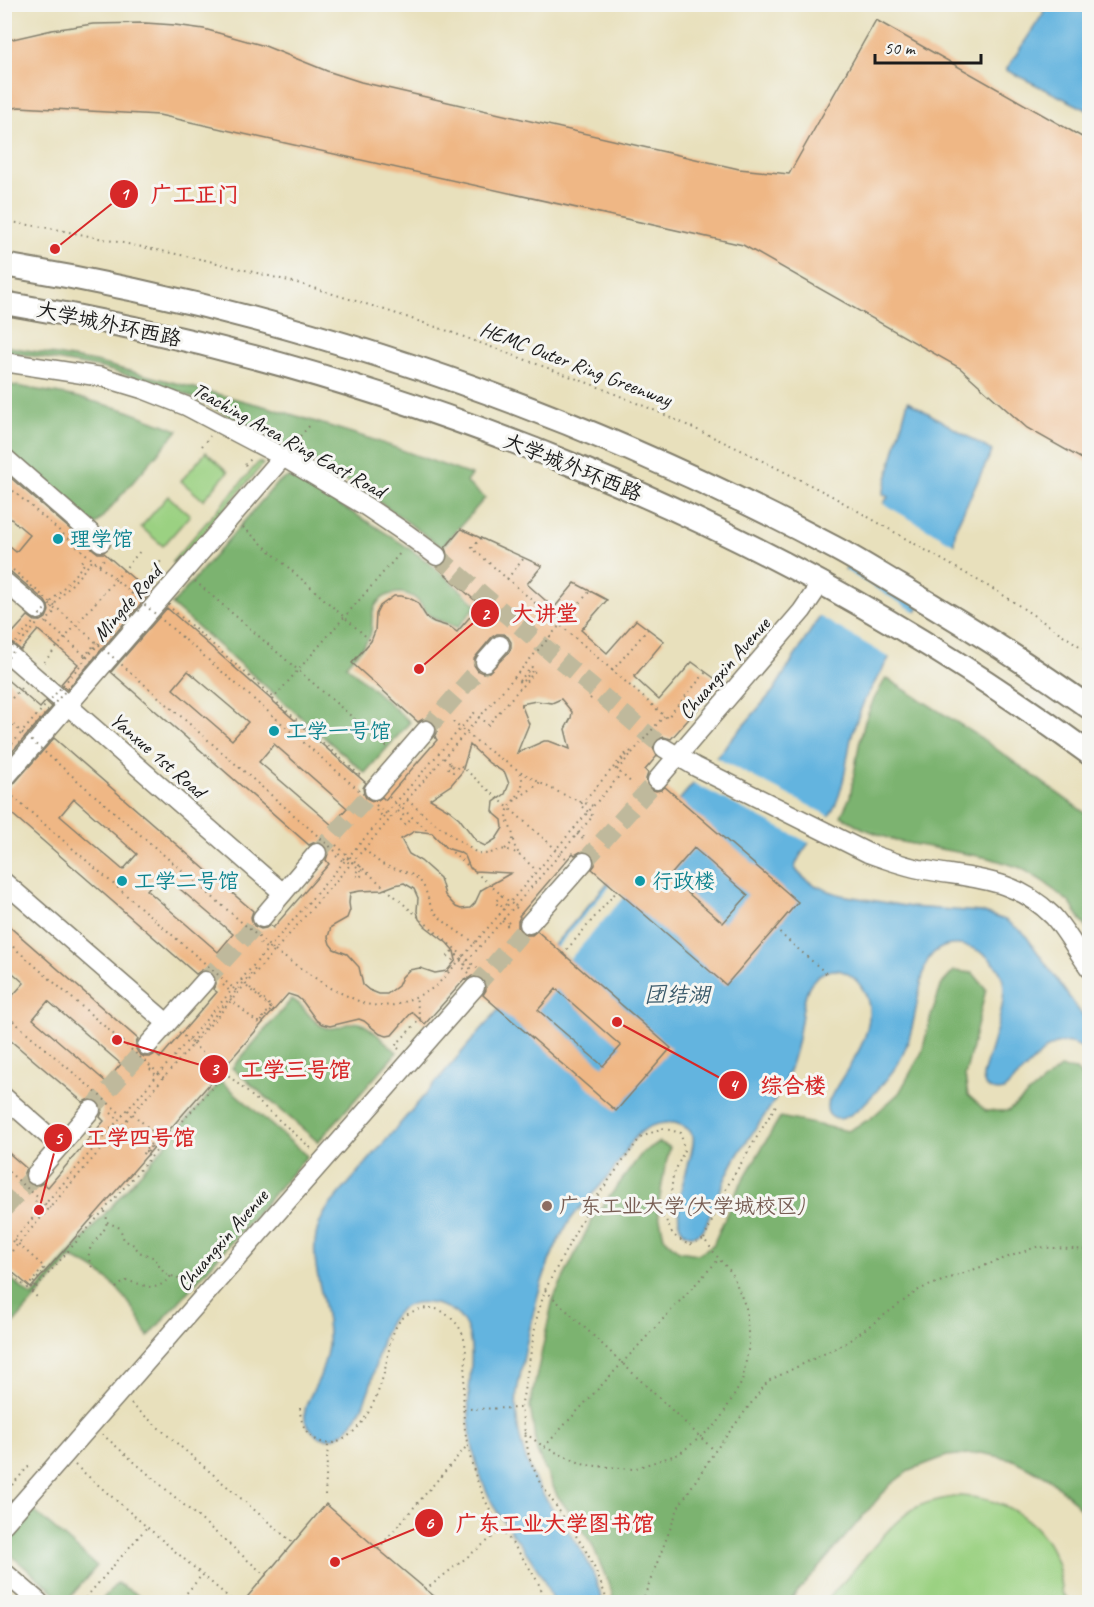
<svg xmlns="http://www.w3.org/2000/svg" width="1094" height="1607" font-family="Caveat,'LXGW WenKai TC',sans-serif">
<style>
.green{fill:#9bd182;stroke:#5c764f;stroke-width:1.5}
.forest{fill:#7cb370;stroke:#4c6846;stroke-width:1.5}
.water{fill:#64b4df;stroke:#40687e;stroke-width:1.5}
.pier{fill:#e8e0bc}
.building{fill:#efb785;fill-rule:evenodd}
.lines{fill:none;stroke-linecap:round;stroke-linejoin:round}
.minor-tunnel{stroke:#bfb99c;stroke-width:18;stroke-dasharray:18 9;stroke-linecap:butt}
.minor-casing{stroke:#827e6c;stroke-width:21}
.major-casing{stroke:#827e6c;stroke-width:26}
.path{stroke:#827e6c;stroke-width:2;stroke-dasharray:1.5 4.5;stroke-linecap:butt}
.minor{stroke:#fff;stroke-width:18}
.major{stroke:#fff;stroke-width:22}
.path-bridge{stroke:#827e6c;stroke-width:2;stroke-dasharray:1.5 4.5;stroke-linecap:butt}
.culture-dot{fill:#0f9aa8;stroke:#f6f6f2;stroke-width:2}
.education-dot{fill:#8d6e63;stroke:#f6f6f2;stroke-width:2}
.labels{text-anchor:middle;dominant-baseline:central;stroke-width:6;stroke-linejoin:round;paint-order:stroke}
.street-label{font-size:21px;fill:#1c1c1c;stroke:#f6f6f2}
.culture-label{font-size:21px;fill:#0d838f;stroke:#f6f6f2;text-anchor:start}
.education-label{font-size:21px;fill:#785e54;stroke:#f6f6f2;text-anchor:start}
.water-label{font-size:22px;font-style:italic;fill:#39596a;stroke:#f6f6f2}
.leader{fill:none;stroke:#d62828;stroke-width:2}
.callout-dot{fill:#d62828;stroke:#f6f6f2;stroke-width:2}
.mark-label{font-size:18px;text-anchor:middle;font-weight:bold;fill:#fff}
.callout-label{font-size:22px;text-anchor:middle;font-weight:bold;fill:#d62828;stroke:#f6f6f2;stroke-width:6;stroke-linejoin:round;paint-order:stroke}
</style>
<rect width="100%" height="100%" fill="#f6f6f2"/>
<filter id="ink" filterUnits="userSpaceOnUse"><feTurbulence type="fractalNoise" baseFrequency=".0167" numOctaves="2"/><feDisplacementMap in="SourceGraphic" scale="12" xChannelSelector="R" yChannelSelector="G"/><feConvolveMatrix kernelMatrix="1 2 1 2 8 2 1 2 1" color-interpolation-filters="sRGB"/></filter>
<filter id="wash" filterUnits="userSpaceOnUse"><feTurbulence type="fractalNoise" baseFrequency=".008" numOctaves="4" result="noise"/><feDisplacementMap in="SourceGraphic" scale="24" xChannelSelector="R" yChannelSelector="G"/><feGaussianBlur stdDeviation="1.35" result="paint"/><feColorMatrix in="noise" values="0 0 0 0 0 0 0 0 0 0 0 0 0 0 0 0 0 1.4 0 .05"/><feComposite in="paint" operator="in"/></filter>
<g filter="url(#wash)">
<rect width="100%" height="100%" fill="#e8e0bc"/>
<!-- green -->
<g class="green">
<path d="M206 452 228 472 203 500 181 481Z"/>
<path d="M259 462 263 464 176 565 172 562Z"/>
<path d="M168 496 190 515 163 546 141 527Z"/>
<path d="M960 1496C1005 1498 1044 1521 1058 1566 1060 1573 1060 1588 1062 1593 1064 1596 1070 1600 1072 1602H825C840 1586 854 1570 868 1553 883 1536 898 1517 919 1506 932 1500 946 1498 960 1496Z"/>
</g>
<!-- forest -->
<g class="forest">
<path d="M4 346 95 362 271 408 371 439 471 475 466 482 485 498 442 547 368 494 290 448 240 421 185 394 134 377 101 368 5 351Z"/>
<path d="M5 384 77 397 125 410 178 430 93 528 5 450Z"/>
<path d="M288 477 296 480C341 506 387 531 429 563 446 576 461 591 477 605L457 628C448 622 440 622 432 617 424 612 422 602 413 597 399 588 376 595 373 613 371 621 373 628 370 636 365 647 353 656 346 665L410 722 365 773 172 605 277 483Z"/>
<path d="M886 678 974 733 1089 816V932L1070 903 1044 882 1021 868 989 858 896 841 862 828 841 816 850 797 859 745 865 721 873 701Z"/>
<path d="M954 971 973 973 986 989 965 1076 968 1095 986 1111H1008L1060 1068 1076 1070 1089 1084V1521L1074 1501 1047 1477 1011 1459 981 1453 947 1456 910 1470 890 1485 789 1602H613L612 1592 592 1544 557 1495 537 1452 530 1406 553 1299 592 1220 642 1153 659 1142 670 1147 664 1172 658 1210 664 1237 679 1251 698 1254 713 1245 737 1190 780 1117 848 1131 870 1119 899 1093 922 1052 931 1016 942 984Z"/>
<path d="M292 999C306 1006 309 1021 324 1027 336 1032 348 1020 360 1023 369 1025 389 1046 397 1052L318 1142 232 1068Z"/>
<path d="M221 1081 307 1156 148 1337C134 1303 107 1270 71 1258L7 1331H5V1280L8 1276 32 1297Z"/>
<path d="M34 1511 97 1566 66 1602 13 1557C11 1553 8 1547 9 1543 11 1534 28 1518 34 1511Z"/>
<path d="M117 1583 150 1602H100Z"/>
</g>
<!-- water -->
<g class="water">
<path d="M1045 5H1089V111L1006 70 1043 14Z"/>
<path d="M908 401 992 451 956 527 953 549 865 699C860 712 854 725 851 739 846 762 845 784 835 806 826 826 799 850 795 868 804 883 825 890 841 895L911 907 981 912 1005 920 1024 933 1077 1008 1089 1023V1053C1074 1041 1063 1039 1046 1049L1004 1090C991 1093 983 1088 983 1075 989 1052 1008 1002 1003 981 996 948 942 928 926 964 916 996 916 1032 899 1062 891 1075 849 1130 832 1117 827 1114 827 1110 827 1105 840 1074 867 1051 869 1016 872 984 836 951 811 983 803 995 803 1012 800 1027 798 1041 794 1057 789 1071 778 1102 754 1128 737 1156 724 1178 715 1203 705 1227 697 1239 682 1238 679 1222 678 1214 679 1206 679 1199 681 1184 696 1147 693 1136 690 1129 682 1125 675 1123 666 1122 652 1124 644 1130 631 1138 621 1161 611 1173 598 1190 581 1204 569 1222 538 1270 528 1337 517 1392 514 1422 522 1456 536 1482 559 1525 592 1551 602 1602H553C550 1596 548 1588 544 1581 532 1556 511 1534 496 1510 484 1488 474 1463 471 1437 469 1423 468 1407 469 1392 472 1354 480 1309 428 1303 382 1297 380 1356 370 1387 366 1399 361 1412 352 1423 348 1429 342 1435 335 1437 328 1440 320 1438 314 1433 293 1414 313 1395 320 1376 323 1366 327 1355 328 1345 331 1295 295 1251 330 1205L774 690 816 622 877 512 888 497 883 494Z"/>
</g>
<!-- pier -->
<g class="pier">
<path d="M882 503 957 546 924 605 847 560 873 514Z"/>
<path d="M843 569 919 614 892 659 817 615Z"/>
<path d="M713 756 833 818 813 845 691 782Z"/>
<path d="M611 885 624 897 570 959 556 948Z"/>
</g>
<g id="blocks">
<!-- building -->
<g class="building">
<path d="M876 20 1089 141V463L1027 428 960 368 743 245 159 115 19 107 4 110V41L52 30 93 24 145 23 175 25 204 29 265 46 327 71 361 82 739 169 789 174Z"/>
<path d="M4 472 94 550 98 553H104L150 593 67 690 61 684 78 664 38 630 21 650 7 639 28 616 35 621H41L46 618 49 611 48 606 45 601 11 572 4 570V542L16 552 30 535 4 513Z"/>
<path d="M461 529 542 566 527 584 554 608 575 583 607 600 581 630 607 653 636 620 664 641 634 677 659 700 692 662 721 683 671 739 664 737 658 739 655 742 653 748 657 756 645 770 648 773 646 779 647 784 650 789 656 791 661 790 665 787 798 902 726 985 592 869 595 865V859L591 853 586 851 580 852 575 855 573 853 519 916 520 917 518 921V927L521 932 526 935H532L537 931 671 1048 616 1111 483 995 486 990V984L483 979 478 976H472L466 980 465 979 425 1024 412 1012 392 1035 387 1036 380 1034 364 1021 359 1019 330 1026 322 1024 316 1020 303 1002 297 997 288 994 31 1288 4 1265V1149L26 1168 24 1173V1178L27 1183 33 1186 39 1185 43 1183 48 1187 104 1121 100 1117 102 1112V1107L99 1102 93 1099 87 1100 83 1102 4 1035V1005L24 983 4 965V922L138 1039 136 1043V1049L139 1054 144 1057H150L155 1054 160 1058 217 992 213 989 216 984V978L212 972 207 970H202L196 974 4 807V790L12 786 54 738 253 911 251 917 252 922 254 926 261 929 266 928 270 925 273 928 329 864 326 860 328 854 327 849 324 844 318 842 313 843 309 845 111 672 167 608 366 783 363 788 364 794 366 798 372 801 378 800 382 797 385 800 437 740 435 737 437 733V727L434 722 429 719H423L418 722 352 663 371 641 375 631 376 614 380 606 394 596H401L409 598 417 602 427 618 434 622 450 627 457 632 480 605 437 567 442 566 446 562 448 557 445 548ZM503 634 508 637 511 642V648L509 652 489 672 483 673 478 671 474 665V659L477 655 492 637 497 634ZM188 671 248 722 232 740 173 689ZM561 699 572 712 571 718 565 729 570 749 549 741H544L517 753 529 724 521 704 536 701 552 703ZM274 744 347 808 332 825 259 762ZM470 745 489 763 505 773 509 784 505 794 494 802 493 811 495 814 502 820 503 828 496 839 485 846 477 842 459 818 449 810 430 799 451 785 462 772ZM74 799 137 854 123 870 60 816ZM415 831 432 833 446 848 459 852 465 856 470 868 475 871 511 873 481 890 475 903 470 908 461 909 456 907 445 895 440 878 421 861 409 854 401 839ZM694 848 748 895 723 923 669 877ZM161 873 233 934 218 952 147 890ZM404 883 414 889 418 898 417 911 419 919 425 926 447 943 454 951 456 960 447 971 435 973 420 968 409 970 402 977 398 986 387 994H379L369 990 363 985 359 967 347 954 334 949 330 944 328 937 331 927 347 918 350 910 349 903 350 893 360 891 382 890 395 885ZM556 989 621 1046 603 1066 538 1010ZM48 1001 121 1064 106 1082 33 1019Z"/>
<path d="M4 677 40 708 46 701 52 707 4 761Z"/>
<path d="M326 1504 378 1549 441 1602H243Z"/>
</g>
</g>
</g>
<g filter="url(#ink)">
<use href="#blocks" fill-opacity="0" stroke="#827e6c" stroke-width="1.5"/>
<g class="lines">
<!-- minor-tunnel -->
<g class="minor-tunnel">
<path d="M437 556 664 748"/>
<path d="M426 730 485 662"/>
<path d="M317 853 374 790"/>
<path d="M584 862 657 780"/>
<path d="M205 981 262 918"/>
<path d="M475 987 529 924"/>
<path d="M91 1110 147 1046"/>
<path d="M4 1209 35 1175"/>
</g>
<!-- minor casing -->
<g class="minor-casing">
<g id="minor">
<path d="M4 362 102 377 145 390 186 406 283 457 367 507 407 534 437 556"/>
<path d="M4 457 101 542"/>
<path d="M4 581 38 610"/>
<path d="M4 650 283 893"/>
<path d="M485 662 500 645"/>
<path d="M664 748 696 767 868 853C887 860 906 867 925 870 975 879 1015 878 1053 916 1065 929 1079 954 1090 969"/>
<path d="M4 779 283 457"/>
<path d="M657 780 802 611 821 583"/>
<path d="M374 790 426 730"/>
<path d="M4 882 167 1023"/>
<path d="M262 918 317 853"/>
<path d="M529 924 584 862"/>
<path d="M147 1046 205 981"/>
<path d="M4 1097 60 1146"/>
<path d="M35 1175 91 1110"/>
<path d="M4 1524 475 987"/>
<path d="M4 1572 39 1602"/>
</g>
</g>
<!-- major casing -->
<g class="major-casing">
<g id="major">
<path d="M4 265C295 313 573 409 833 547 856 559 878 573 900 586 965 624 1028 664 1090 708"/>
<path d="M4 303C390 367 774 521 1090 754"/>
</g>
</g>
<!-- path -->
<g class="path">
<path d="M4 221 55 229 205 260 297 283 379 308 448 331 596 386 663 414 743 451 832 496 1003 595 1090 653"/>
<path d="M292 445 312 423"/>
<path d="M202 446 210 436"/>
<path d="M245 465 251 459"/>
<path d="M243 527 371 641"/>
<path d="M481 538 472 548 667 718 706 672"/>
<path d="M116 545 129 530"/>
<path d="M99 565 105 558"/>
<path d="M507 579 524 558"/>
<path d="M195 581 388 748"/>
<path d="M132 594 162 560"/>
<path d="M172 609 274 698"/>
<path d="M47 623 88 658"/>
<path d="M560 625 590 591"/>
<path d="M86 657 98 643"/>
<path d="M44 662 142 549"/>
<path d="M612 671 648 629"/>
<path d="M514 677 521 683 532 671"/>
<path d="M522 686 536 670"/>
<path d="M273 699 363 778"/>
<path d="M590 699 593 696"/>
<path d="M272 700 402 551"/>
<path d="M4 707 22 687"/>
<path d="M453 722C494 757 542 789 593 806"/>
<path d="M627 755 615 768 633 784"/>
<path d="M444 758 453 766 452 767"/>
<path d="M451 764 447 767 453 772 460 765 567 859"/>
<path d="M613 768 629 750"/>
<path d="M389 797 520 911"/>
<path d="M407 800 433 822 477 853 487 854 505 849 514 852 522 857 537 871"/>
<path d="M513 801C522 791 526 782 518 770"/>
<path d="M376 810 383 817"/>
<path d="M398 811 404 816 401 820 406 825 412 818"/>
<path d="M574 828 586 838"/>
<path d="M577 834 584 840"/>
<path d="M514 840 515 847 519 854"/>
<path d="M336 845 478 969"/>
<path d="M364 849C370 854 376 860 382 864 394 870 407 870 417 878 428 887 426 900 434 911 444 924 462 934 475 943"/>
<path d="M336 856 344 862"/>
<path d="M361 866 355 874 359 878 363 874"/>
<path d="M502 895 495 902 500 907 504 903 507 906"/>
<path d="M499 914 511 925"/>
<path d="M502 921 509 927"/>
<path d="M775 929 827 974"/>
<path d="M260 943 267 949"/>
<path d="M275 951 330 988 365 1004 380 1006 396 1005 427 992 437 985 460 960 472 970"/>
<path d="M452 951 448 956 453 960 457 955 466 962"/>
<path d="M563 954 617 891"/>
<path d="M223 985 231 992"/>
<path d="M230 999 259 1024 272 1009 245 985"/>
<path d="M179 1032 312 1149"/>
<path d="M191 1043 257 967"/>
<path d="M399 1049 395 1046 420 1019 416 997"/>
<path d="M150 1069 157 1076"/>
<path d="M128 1110 159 1137 144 1154"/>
<path d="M111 1113 119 1120"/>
<path d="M144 1154 143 1153 156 1138"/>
<path d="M149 1156 146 1154 159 1138"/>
<path d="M35 1201 42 1207"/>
<path d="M107 1222 120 1228 124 1240 134 1245 139 1252 155 1258 160 1268 167 1275 176 1277 183 1284 188 1291"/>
<path d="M704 1239 728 1185 778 1102"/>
<path d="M14 1240 44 1267 30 1284"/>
<path d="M4 1247 11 1253"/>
<path d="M92 1267C80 1243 106 1239 107 1220 107 1219 105 1212 105 1211"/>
<path d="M4 1268 37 1297"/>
<path d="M35 1287 32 1284 45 1270 42 1267"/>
<path d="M116 1288 125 1281C147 1283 153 1296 171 1276"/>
<path d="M545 1290 715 1451"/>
<path d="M32 1292 225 1073"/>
<path d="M131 1404 293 1543"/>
<path d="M300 1408C300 1418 303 1429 311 1436 320 1444 330 1445 340 1441 367 1428 380 1391 386 1365 389 1351 390 1337 397 1325 404 1313 418 1308 431 1308 440 1309 445 1313 451 1318 472 1336 465 1363 464 1386 463 1403 463 1420 466 1436 470 1462 479 1491 492 1513 509 1543 536 1569 546 1602"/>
<path d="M464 1409 521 1408"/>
<path d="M525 1433 544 1447 585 1465 633 1469 679 1454 717 1424 742 1382 749 1345 746 1308 732 1273 719 1259 704 1239 689 1245 673 1235 665 1218 638 1207 587 1210"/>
<path d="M102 1434 266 1576"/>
<path d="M544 1447 719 1259"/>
<path d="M75 1465 234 1602"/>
<path d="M4 1494 28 1467 30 1469"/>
<path d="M325 1495 328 1444"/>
<path d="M378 1549 466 1447"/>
<path d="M425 1590 503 1529"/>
<path d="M82 1602 147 1527"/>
<path d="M179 1602 202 1575"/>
<path d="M606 1602 605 1594 595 1569 585 1549 539 1481 529 1457 521 1408 537 1317 545 1290 587 1210 640 1138 662 1128 681 1133 684 1151 673 1176 670 1201 665 1218"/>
<path d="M642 1602 679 1506 715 1451 768 1381 846 1343 920 1289 1036 1247 1090 1250"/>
</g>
<!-- minor -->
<use href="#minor" class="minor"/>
<!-- major -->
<use href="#major" class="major"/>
<!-- path-bridge -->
<g class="path-bridge">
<path d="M4 483 391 818"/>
<path d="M4 562 350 864"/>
<path d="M45 623 56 610 49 604"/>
<path d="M4 656 85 563 78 558"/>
<path d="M84 657 96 643"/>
<path d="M4 662 93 560"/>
<path d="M519 681 532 667 536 670"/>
<path d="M4 717 275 951"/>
<path d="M4 753 138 599"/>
<path d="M632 753 664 716"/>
<path d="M4 761 137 609 143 614"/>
<path d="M617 770 632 753 629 750"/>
<path d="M4 789 239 993"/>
<path d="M505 849C524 836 503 827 508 810 511 799 530 792 540 782"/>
<path d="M347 858 363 872"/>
<path d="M4 939 164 1078"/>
<path d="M452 951 461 959"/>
<path d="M460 960 621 774"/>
<path d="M469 973 462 967 593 816 580 805 613 768"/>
<path d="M241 980 272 1007 257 1024"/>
<path d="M4 1013 128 1120"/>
<path d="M4 1168 50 1208"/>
<path d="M4 1251 474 713 488 725 522 686"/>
<path d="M4 1260 560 625"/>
</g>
</g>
</g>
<!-- markers -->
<g class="culture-dot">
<circle cx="58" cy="539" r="6"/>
<circle cx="274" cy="731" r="6"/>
<circle cx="122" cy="881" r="6"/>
<circle cx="640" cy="881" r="6"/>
</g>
<circle class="education-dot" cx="547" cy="1206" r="6"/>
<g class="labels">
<!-- street labels -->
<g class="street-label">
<text transform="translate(109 324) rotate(12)">大学城外环西路</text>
<text transform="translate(576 364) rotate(21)">HEMC Outer Ring Greenway</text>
<text transform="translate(289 440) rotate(29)">Teaching Area Ring East Road</text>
<text transform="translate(573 467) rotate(22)">大学城外环西路</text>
<text transform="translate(127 603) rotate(-49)">Mingde Road</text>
<text transform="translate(724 668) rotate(-49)">Chuangxin Avenue</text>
<text transform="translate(158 755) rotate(41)">Yanxue 1st Road</text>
<text transform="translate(222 1240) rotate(-49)">Chuangxin Avenue</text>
</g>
<!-- culture labels -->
<g class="culture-label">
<text x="70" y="539">理学馆</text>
<text x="286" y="731">工学一号馆</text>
<text x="134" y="881">工学二号馆</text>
<text x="652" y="881">行政楼</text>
</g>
<!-- education labels -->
<g class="education-label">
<text x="559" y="1206">广东工业大学(大学城校区)</text>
</g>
<!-- water labels -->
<g class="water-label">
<text x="677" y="995">团结湖</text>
</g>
</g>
<!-- callouts -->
<path class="leader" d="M55 249L124 194M419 669L485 613M117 1040L214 1069M617 1022L733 1085M39 1210L58 1138M335 1562L429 1523"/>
<g class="callout-dot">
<circle cx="55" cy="249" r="6"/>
<circle cx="419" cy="669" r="6"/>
<circle cx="117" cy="1040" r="6"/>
<circle cx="617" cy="1022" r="6"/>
<circle cx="39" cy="1210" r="6"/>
<circle cx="335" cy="1562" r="6"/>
<circle cx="124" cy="194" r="15"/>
<circle cx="485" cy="613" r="15"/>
<circle cx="214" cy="1069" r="15"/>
<circle cx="733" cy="1085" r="15"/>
<circle cx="58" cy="1138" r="15"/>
<circle cx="429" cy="1523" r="15"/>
</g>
<g class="mark-label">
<text x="124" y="200">1</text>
<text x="485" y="620">2</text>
<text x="214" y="1075">3</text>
<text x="733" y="1091">4</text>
<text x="58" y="1144">5</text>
<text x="429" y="1529">6</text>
</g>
<g class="callout-label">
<text x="195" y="202">广工正门</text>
<text x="545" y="621">大讲堂</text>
<text x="296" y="1077">工学三号馆</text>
<text x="793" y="1093">综合楼</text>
<text x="140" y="1145">工学四号馆</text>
<text x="555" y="1531">广东工业大学图书馆</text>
</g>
<!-- margin -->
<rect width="1094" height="1607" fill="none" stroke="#f6f6f2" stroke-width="24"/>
<!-- scale -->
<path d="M875 54v9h106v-9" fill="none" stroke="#1c1c1c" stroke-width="3"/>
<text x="884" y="54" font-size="18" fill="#1c1c1c" stroke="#f6f6f2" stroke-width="4.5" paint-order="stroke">50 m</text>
</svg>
